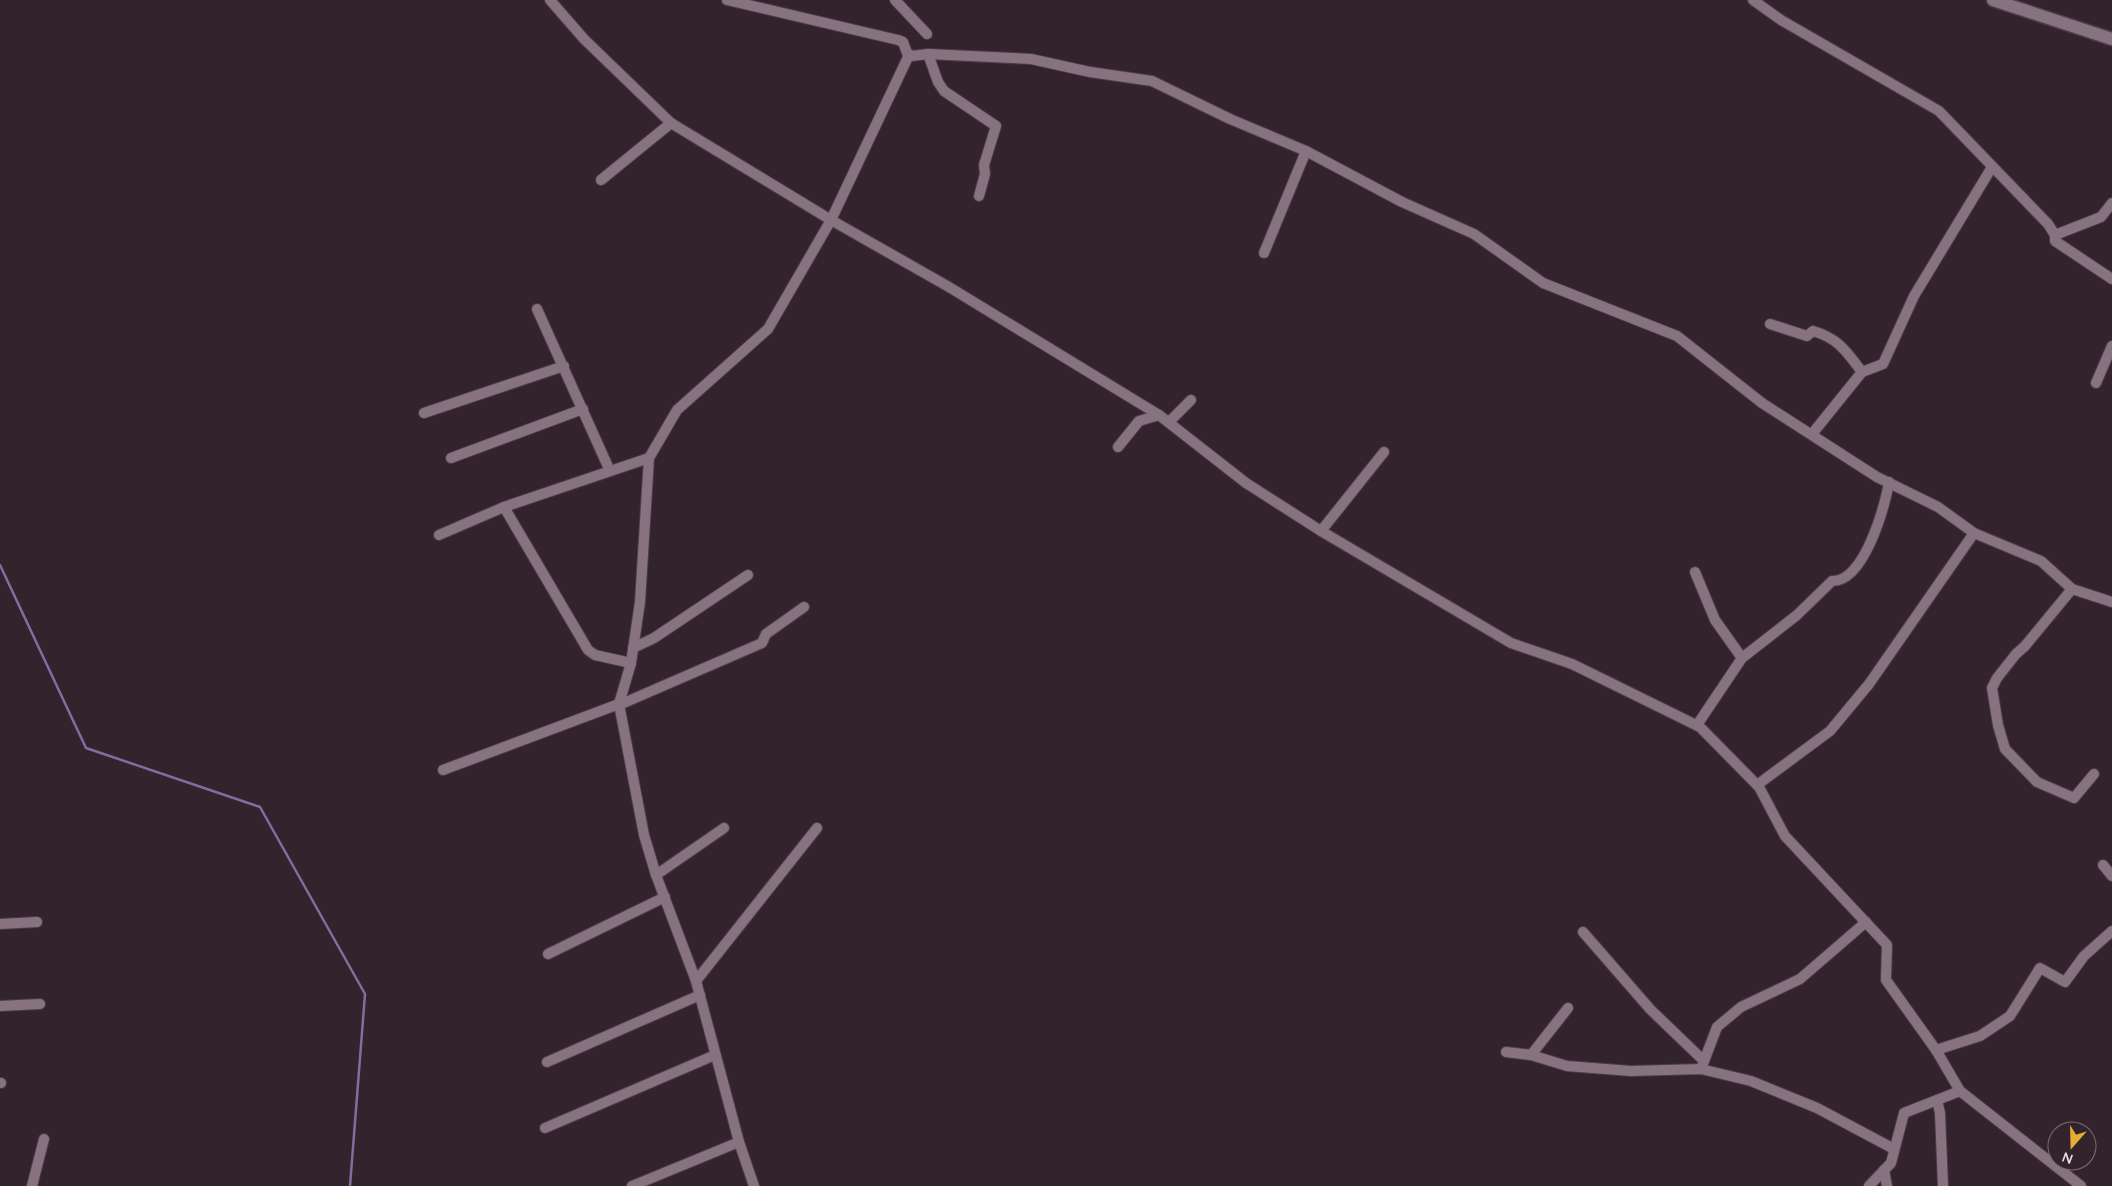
<svg xmlns="http://www.w3.org/2000/svg" width="2112" height="1186" font-family="Quicksand,sans-serif">
<style>
.lines{fill:none;stroke-linecap:round;stroke-linejoin:round}
.stream{stroke:#836ca0;stroke-width:2.5}
.minor-casing{stroke:#4b3e47;stroke-width:12}
.secondary-casing{stroke:#4b3e47;stroke-width:15}
.minor{stroke:#86737f;stroke-width:10}
.secondary{stroke:#86737f;stroke-width:12}
</style>
<rect width="100%" height="100%" fill="#32232c"/>
<g class="lines">
<!-- stream -->
<path class="stream" d="M0 565 86 748 260 807 365 994 350 1186"/>
<!-- minor casing -->
<g class="minor-casing">
<g id="minor">
<path d="M550 0 584 39 671 123 831 220 949 287 1159 415 1246 483 1321 531 1511 643 1572 664 1700 727 1759 787 1785 836 1887 945 1886 980 1936 1050 1960 1091 2081 1186"/>
<path d="M727 0 898 40 903 42 907 53 912 56 928 54 1031 59 1090 72 1152 81 1230 119 1306 151 1402 202 1474 234 1543 283 1677 336 1762 403 1877 477 1938 507 1974 533 2041 561 2072 589 2112 602"/>
<path d="M895 0 927 34"/>
<path d="M1753 0 1781 20 1939 111 2048 224 2055 235V241L2112 279"/>
<path d="M928 54 938 82 944 91 996 126 984 165 985 174 979 196"/>
<path d="M601 180 671 123"/>
<path d="M2055 235 2101 217 2112 203"/>
<path d="M1264 253 1306 151"/>
<path d="M537 309 610 471"/>
<path d="M1770 324 1807 336 1813 331C1838 338 1847 352 1862 372"/>
<path d="M2096 383 2112 346"/>
<path d="M424 413 564 366"/>
<path d="M1169 422 1191 400"/>
<path d="M1812 434 1862 372 1883 364 1914 296 1992 167"/>
<path d="M1118 447 1139 421 1159 415"/>
<path d="M451 458 583 409"/>
<path d="M504 507 588 650 595 655 631 663"/>
<path d="M1321 531 1384 452"/>
<path d="M439 535 504 507 649 458"/>
<path d="M1695 572 1715 620 1742 658"/>
<path d="M2072 589 2025 646 2016 654 1997 678 1992 688 1998 725 2005 749 2037 782 2074 798 2094 774"/>
<path d="M633 648 654 638 748 575"/>
<path d="M619 705 762 643 766 634 804 607"/>
<path d="M1697 725 1742 658 1797 615 1832 581C1864 582 1885 507 1889 482"/>
<path d="M443 770 619 704"/>
<path d="M1757 785 1830 731 1869 684 1974 533"/>
<path d="M2103 865 2112 876"/>
<path d="M656 875 724 828"/>
<path d="M0 924 37 922"/>
<path d="M1583 932 1650 1009 1704 1061"/>
<path d="M548 954 665 897"/>
<path d="M696 981 817 828"/>
<path d="M0 1006 40 1004"/>
<path d="M1936 1050 1980 1036 2010 1016 2040 968 2065 982 2084 956 2112 931"/>
<path d="M1506 1052 1531 1055 1567 1066 1631 1071 1701 1069 1751 1081 1817 1108 1894 1149"/>
<path d="M1531 1055 1568 1008"/>
<path d="M547 1062 700 995"/>
<path d="M1701 1069 1717 1027 1741 1007 1800 979 1866 922"/>
<path d="M0 1083H1"/>
<path d="M1937 1100 1940 1113 1943 1186"/>
<path d="M545 1128 715 1055"/>
<path d="M1884 1170 1887 1186"/>
<path d="M32 1186 44 1139"/>
<path d="M632 1186 739 1142"/>
<path d="M754 1186 739 1142 696 981 656 875 644 835 619 704 631 663 640 602 649 458 677 410 768 329 831 220 909 55"/>
<path d="M1869 1186 1891 1163 1904 1113 1960 1091"/>
</g>
</g>
<!-- secondary casing -->
<g class="secondary-casing">
<path id="secondary" d="M1993 0 2112 39"/>
</g>
<!-- minor -->
<use href="#minor" class="minor"/>
<!-- secondary -->
<use href="#secondary" class="secondary"/>
</g>
<!-- north arrow -->
<g transform="translate(2072 1146) rotate(200)"><circle r="24" fill="#32232c" stroke="#7b6e76"/>
<path d="M0-4L9 19L0 12L-9 19Z" fill="#e5ad35"/>
<text y="-8" font-size="14" font-weight="bold" text-anchor="middle" fill="#e9dee4">N</text>
</g>
</svg>
